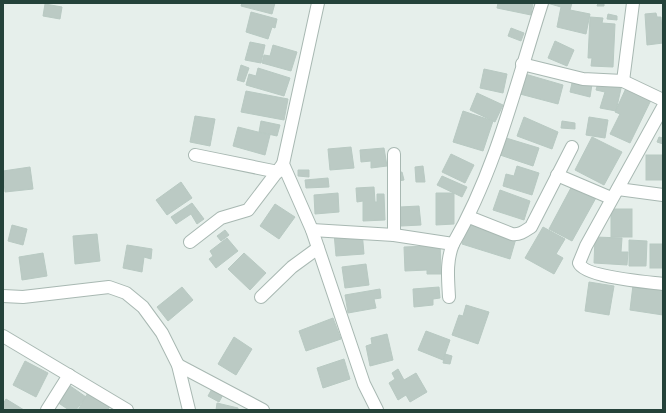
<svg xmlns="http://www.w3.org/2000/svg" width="666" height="413" font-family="Barlow,sans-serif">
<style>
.building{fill:#bbcac4;stroke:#b8c9c2}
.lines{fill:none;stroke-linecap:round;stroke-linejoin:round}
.minor-casing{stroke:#a8b8b2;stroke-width:14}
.minor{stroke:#fff;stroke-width:12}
</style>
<rect width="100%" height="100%" fill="#e6efeb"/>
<!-- building -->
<g class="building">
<path d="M242 3H275L272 14 241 6Z"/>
<path d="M498 3H533L531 15 497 8Z"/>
<path d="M547 3H572L570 10 590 14 586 34 557 27 561 7Z"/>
<path d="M598 3H604V6H597Z"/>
<path d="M45 4 62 7 60 19 43 16Z"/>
<path d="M251 12 277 19 275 28 272 27 268 39 246 32Z"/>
<path d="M656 13 657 17H661L663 43 647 45 645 14Z"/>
<path d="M608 14 617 16V20L607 19Z"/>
<path d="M590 17 603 18 602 23 615 24 613 67 591 66 592 58H588Z"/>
<path d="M511 28 524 33 521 41 508 36Z"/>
<path d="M555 41 574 50 567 66 548 58Z"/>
<path d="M250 42 265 45 261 63 245 60Z"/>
<path d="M273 45 297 52 291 71 262 63 264 55 270 56Z"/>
<path d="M241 65 249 68 244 82 237 80Z"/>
<path d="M258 68 290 78 284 96 246 85 249 74 256 76Z"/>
<path d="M484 69 507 74 503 93 480 88Z"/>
<path d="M525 74 563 85 558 104 520 94Z"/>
<path d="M574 74 593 78 590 97 570 92Z"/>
<path d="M599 79 622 84 616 111 600 108 605 92 596 90Z"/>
<path d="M627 86 652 98 630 143 610 134 620 114 615 112Z"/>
<path d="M246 91 288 99 284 120 241 112Z"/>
<path d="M477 93 503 105 495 122 470 110Z"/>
<path d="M463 111 493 121 483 151 453 142Z"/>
<path d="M195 116 215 119 210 146 190 142Z"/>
<path d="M524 117 558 132 552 149 517 136Z"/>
<path d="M589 117 608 120 605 138 586 135Z"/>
<path d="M261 121 280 125 277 136 259 132Z"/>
<path d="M562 121 575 123V129L561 128Z"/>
<path d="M238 127 270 135 265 155 233 146Z"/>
<path d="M592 137 622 152 604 185 575 170Z"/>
<path d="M659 137 663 138V144L657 142Z"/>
<path d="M506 138 539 148 533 166 500 155Z"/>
<path d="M351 147 354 168 330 170 328 149Z"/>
<path d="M384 148 387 166 371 168V161L361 162 360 150Z"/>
<path d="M451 154 474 165 465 183 442 172Z"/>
<rect x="646" y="155" width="17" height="25"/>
<path d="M423 166 425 182H416L415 167Z"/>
<path d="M517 166 539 173 532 195 503 186 506 174 514 176Z"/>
<path d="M30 167 33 189 5 192 3 171Z"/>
<path d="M298 170H309V177L298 176Z"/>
<path d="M402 172 404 180 392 182 391 174Z"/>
<path d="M442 176 467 187 462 197 437 185Z"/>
<path d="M328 178 329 187 306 188 305 180Z"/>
<path d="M181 182 192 198 167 215 156 200Z"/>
<path d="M573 184 597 196 572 241 549 229Z"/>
<path d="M374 187 375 202H377V194H384L385 220 363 221V201L357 202 356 188Z"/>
<path d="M500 190 530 201 524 220 493 210Z"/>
<path d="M338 193 339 212 315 214 314 195Z"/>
<path d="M436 193H454V224L436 225Z"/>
<path d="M192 203 204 219 197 224 191 214 176 224 171 217Z"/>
<path d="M275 204 295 217 279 239 260 226Z"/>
<path d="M419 206 421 225 401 226 400 207Z"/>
<rect x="611" y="209" width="21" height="28"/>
<path d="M470 218 517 235 510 259 462 244Z"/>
<path d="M12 225 27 229 23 245 8 241Z"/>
<path d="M543 227 565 239 556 254 563 258 554 274 525 258Z"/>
<path d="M225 230 229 235 221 241 217 236Z"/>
<path d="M362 231 364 254 336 256 334 233Z"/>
<path d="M97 234 100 261 75 264 73 236Z"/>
<path d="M595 237 622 238 621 252H628L627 265 594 263Z"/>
<path d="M227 238 238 251 216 268 209 259 213 256 210 251Z"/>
<path d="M440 240 441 274H427V270L405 271 404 247 428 246Z"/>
<path d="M629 240 647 241 646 266H629Z"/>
<rect x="650" y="244" width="13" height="24"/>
<path d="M127 245 152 249 151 259 144 257 142 272 123 268Z"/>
<path d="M43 253 47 276 22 280 19 257Z"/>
<path d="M244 253 266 273 250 290 228 269Z"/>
<path d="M366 264 369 285 345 288 342 267Z"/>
<path d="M589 282 614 286 609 315 585 311Z"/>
<path d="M633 285 663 289V315L630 310Z"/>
<path d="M182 287 193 300 168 321 157 307Z"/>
<path d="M439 287 440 298 433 299V305L414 307 413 289Z"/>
<path d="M380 289 381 298 374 299 376 308 348 313 345 295Z"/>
<path d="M466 305 489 312 478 344 452 335 459 315 463 316Z"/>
<path d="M333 318 341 339 306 351 299 331Z"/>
<path d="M426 331 450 340 443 360 418 350Z"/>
<path d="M387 334 393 360 370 366 366 346 372 344 371 338Z"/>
<path d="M234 337 252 349 236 375 218 364Z"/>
<path d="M445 354 452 356 450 364 443 363Z"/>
<path d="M344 359 350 379 323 388 317 368Z"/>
<path d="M25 361 48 373 36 397 13 385Z"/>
<path d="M398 369 404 380 416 373 427 392 410 402 406 395 398 400 389 383 395 379 392 373Z"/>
<path d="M66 383 86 397 76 410H69L54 400Z"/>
<path d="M214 385 225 391 219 402 208 396Z"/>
<path d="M89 391 111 403 108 410H78Z"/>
<path d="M6 399 24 410H3V404Z"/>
<path d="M217 403 238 408V410H216Z"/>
</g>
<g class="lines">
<!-- minor casing -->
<g class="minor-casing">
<g id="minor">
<path d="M318 3 283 164 312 230 364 384 377 410"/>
<path d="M522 64 583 79 623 81 663 100"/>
<path d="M623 81 633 3"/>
<path d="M663 107 586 246 579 263C584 277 648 282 663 284"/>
<path d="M394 154V235"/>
<path d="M195 155 278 172"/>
<path d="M557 175 611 198"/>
<path d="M618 189 663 195"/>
<path d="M469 217 512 234C520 235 525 231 531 227L572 147"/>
<path d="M312 230 394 235 453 244C496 170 516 84 542 3"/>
<path d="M190 242 221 218 248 210 283 164"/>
<path d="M3 296 23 297 109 287 126 293 143 307 162 333 178 365 189 410"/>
<path d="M261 297 292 267 318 248"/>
<path d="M449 297C448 278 446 261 453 244"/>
<path d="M3 336 127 410"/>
<path d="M178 365 263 410"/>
<path d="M47 410 69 375"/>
</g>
</g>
<!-- minor -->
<use href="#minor" class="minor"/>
</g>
<!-- border -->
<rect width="666" height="413" fill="none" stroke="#24423a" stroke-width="8"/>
</svg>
